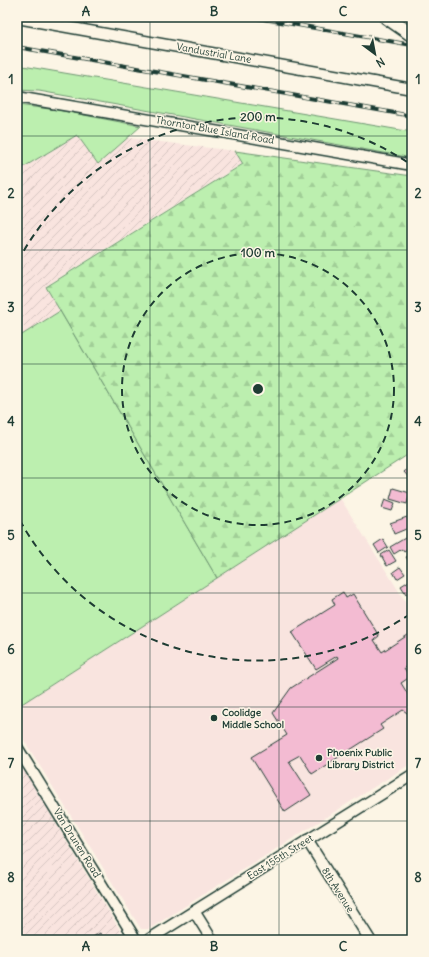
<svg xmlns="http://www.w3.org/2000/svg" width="429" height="957" font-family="Delius,sans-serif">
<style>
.built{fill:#f9e4df}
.industrial{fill:url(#industrial-furrows)}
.green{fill:#bcefaf;stroke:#6e9672}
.forest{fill:url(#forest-firs);stroke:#6e9672}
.building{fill:#f3bbd2;stroke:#1f3d34}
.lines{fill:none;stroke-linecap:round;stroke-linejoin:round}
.minor-casing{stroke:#1f3d34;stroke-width:13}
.tertiary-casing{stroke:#1f3d34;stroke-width:16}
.minor{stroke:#fcf5e5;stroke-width:10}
.tertiary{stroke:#fcf5e5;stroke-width:13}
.rail-casing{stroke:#1f3d34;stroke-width:4}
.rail{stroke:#fcf5e5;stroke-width:2.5;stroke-dasharray:8;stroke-linecap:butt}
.grid{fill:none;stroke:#1f3d34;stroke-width:1;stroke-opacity:0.55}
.ring{fill:none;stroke:#1f3d34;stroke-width:2;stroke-dasharray:7 5}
.poi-dot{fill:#1f3d34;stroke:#fcf5e5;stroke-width:1.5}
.labels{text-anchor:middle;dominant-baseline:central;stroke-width:3;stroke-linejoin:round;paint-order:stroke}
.street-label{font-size:10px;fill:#1f3d34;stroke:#fcf5e5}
.poi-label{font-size:10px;font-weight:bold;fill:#1f3d34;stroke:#fcf5e5;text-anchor:start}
.centre{fill:#1f3d34;stroke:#fcf5e5;stroke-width:2}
.ring-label{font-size:12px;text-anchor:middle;font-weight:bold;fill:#1f3d34;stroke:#fcf5e5;stroke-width:3;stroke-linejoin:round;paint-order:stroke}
.neatline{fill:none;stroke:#1f3d34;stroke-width:1.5}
.grid-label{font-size:13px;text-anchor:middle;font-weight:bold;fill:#1f3d34}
</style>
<defs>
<pattern id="industrial-furrows" width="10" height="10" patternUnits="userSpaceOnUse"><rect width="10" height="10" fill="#f9e4df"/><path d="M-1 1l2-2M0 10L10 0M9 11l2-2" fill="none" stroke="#d5c4c0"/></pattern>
<pattern id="forest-firs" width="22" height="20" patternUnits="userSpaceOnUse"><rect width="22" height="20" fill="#bcefaf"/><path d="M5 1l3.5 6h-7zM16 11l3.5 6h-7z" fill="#a1ce97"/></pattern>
</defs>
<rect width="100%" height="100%" fill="#fcf5e5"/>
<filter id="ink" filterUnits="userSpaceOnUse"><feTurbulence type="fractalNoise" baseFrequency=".025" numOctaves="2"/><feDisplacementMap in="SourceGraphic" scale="8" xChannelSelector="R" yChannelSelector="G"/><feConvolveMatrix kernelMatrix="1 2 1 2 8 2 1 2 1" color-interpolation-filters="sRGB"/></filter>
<g filter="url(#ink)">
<!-- built -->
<path class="built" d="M340 498 412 612V763L149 929H141L17 729V707Z"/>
<!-- industrial -->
<g class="industrial">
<path d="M77 135 98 164 128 138 235 151 243 163 46 286 60 311 17 338V171Z"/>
<path d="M17 759 126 940H17Z"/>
</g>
<!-- green -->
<g class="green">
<path d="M17 65 412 132V158L39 91 17 90Z"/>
<path d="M17 105 58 110 141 126 98 164 77 135 17 171Z"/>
<path d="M60 311 217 578 17 707V338Z"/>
</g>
<!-- forest -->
<path class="forest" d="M235 151 412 176V452L217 578 46 287 243 164Z"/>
<!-- building -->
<g class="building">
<path d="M412 465V481L404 472Z"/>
<path d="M393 488 410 493 407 504 390 499Z"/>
<path d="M385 499 395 503 392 511 382 508Z"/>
<path d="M407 517 411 527 394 534 390 523Z"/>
<path d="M412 534V547L404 552 402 549 394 554 390 547Z"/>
<path d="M383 539 388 547 379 553 374 545Z"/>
<path d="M389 550 396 561 387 566 381 555Z"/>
<path d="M412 554V566L406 557Z"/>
<path d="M400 567 405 574 397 579 393 572Z"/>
<path d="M409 581 412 585V590L406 594 401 586Z"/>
<path d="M343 592 346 598 353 594 379 636 374 640 382 652 411 633 412 635V663L404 668 410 677 401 683 412 701V713L410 715 403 710 380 725 383 729 312 774 300 755 289 761 311 795 285 812 251 757 287 735 273 713 291 688 338 658 337 656 316 669 292 632 335 605 332 599Z"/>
<path d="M100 933 104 940H88Z"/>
<path d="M412 934V940H403Z"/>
</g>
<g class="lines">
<!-- minor casing -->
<g class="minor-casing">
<g id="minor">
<path d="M17 18 412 89"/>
<path d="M17 97 412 165"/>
<path d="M17 747 136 940"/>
<path d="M307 840 370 940"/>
<path d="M194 911 212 940"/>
<path d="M148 940 412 775"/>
</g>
</g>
<!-- tertiary casing -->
<g class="tertiary-casing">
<path id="tertiary" d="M386 17 412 35"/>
</g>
<!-- minor -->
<use href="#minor" class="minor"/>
<!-- tertiary -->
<use href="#tertiary" class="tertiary"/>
<!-- rail casing -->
<g class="rail-casing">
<g id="rail">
<path d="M252 17 412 45"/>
<path d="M17 47 412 116"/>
</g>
</g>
<!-- rail -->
<use href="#rail" class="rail"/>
</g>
</g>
<!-- grid -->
<path class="grid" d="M150 17V940M279 17V940M17 136H412M17 250H412M17 364H412M17 478H412M17 593H412M17 707H412M17 821H412"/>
<!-- distance rings -->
<g class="ring">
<circle cx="258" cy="389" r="136"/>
<path d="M410 614A272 272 0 0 1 18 517M18 261A272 272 0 0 1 410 164"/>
</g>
<!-- markers -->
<g class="poi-dot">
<circle cx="214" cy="718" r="4"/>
<circle cx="319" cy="758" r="4"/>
</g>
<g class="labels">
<!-- street labels -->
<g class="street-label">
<text transform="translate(214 53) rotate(10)">Vandustrial Lane</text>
<text transform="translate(215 130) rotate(10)">Thornton Blue Island Road</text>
<text transform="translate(77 843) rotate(58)">Van Drunen Road</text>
<text transform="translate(280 857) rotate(-32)">East 155th Street</text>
<text transform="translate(338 890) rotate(58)">8th Avenue</text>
</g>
<!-- poi labels -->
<g class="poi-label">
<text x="222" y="712">Coolidge<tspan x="222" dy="12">Middle School</tspan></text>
<text x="327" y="752">Phoenix Public<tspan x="327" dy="12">Library District</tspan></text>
</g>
</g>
<circle cx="258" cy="389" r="6" class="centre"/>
<g class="ring-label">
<text x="258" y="121">200 m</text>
<text x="258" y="257">100 m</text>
</g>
<!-- margin -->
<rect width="429" height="957" fill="none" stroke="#fcf5e5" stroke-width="44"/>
<!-- north arrow -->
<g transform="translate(375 54) rotate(148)" stroke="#fcf5e5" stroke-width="3" paint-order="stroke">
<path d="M0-3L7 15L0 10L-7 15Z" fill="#1f3d34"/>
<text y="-6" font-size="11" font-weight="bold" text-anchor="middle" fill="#1f3d34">N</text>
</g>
<rect x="22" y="22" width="385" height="913" class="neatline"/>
<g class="grid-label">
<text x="86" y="16">A</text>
<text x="214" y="16">B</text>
<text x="343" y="16">C</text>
<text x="11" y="84">1</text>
<text x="418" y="84">1</text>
<text x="11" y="198">2</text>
<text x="418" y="198">2</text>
<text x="11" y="312">3</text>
<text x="418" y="312">3</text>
<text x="11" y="426">4</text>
<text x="418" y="426">4</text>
<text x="11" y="540">5</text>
<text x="418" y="540">5</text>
<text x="11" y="654">6</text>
<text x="418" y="654">6</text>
<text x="11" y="768">7</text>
<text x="418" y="768">7</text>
<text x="11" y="882">8</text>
<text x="418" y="882">8</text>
<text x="86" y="951">A</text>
<text x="214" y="951">B</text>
<text x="343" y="951">C</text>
</g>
</svg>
